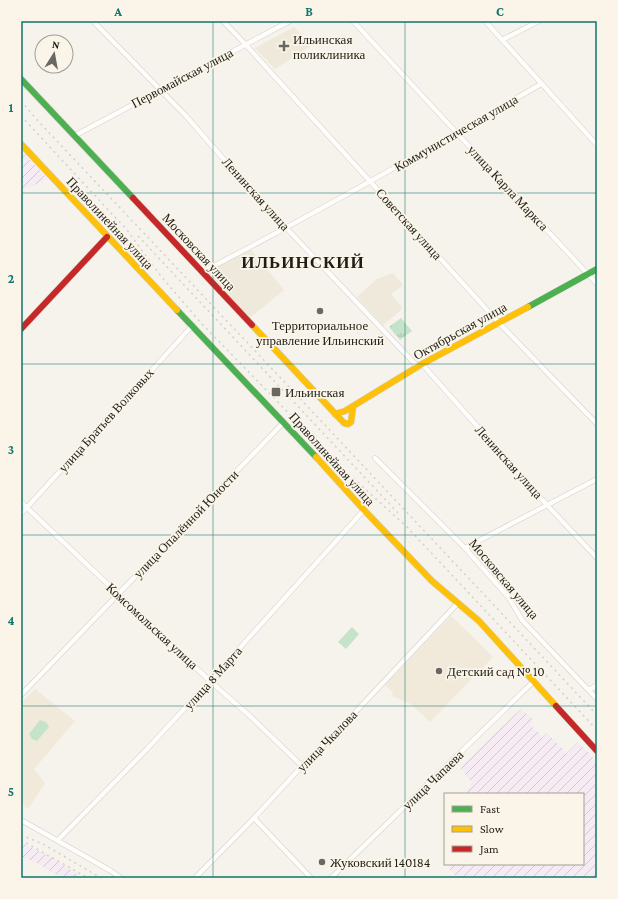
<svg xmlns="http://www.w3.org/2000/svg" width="618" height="899" font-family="'Crimson Pro',serif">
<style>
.built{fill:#efe9db}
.industrial{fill:url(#industrial-furrows)}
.education{fill:#f1eadb}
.park{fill:url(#park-tufts)}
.garden{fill:#c5e3c9}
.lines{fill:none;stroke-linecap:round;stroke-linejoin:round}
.street-casing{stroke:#d1cfc9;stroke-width:5.5}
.fast-casing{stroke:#d1cfc9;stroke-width:7}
.slow-casing{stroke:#d1cfc9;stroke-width:7}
.jam-casing{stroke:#d1cfc9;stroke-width:7}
.street{stroke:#fefdfc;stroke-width:4.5}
.fast{stroke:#4caf50;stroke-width:6}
.slow{stroke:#ffc107;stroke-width:6}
.jam{stroke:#c62828;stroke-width:6}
.rail{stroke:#d1d0ce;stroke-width:1.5;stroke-dasharray:2 4;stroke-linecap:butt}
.grid{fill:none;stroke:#0f766e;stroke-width:1;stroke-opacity:0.55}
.poi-dot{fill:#6a6862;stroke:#faf5e8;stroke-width:1.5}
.labels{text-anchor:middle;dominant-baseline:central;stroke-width:3.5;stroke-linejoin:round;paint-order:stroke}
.poi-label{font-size:13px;fill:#1f1d18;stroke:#faf5e8;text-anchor:start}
.street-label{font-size:13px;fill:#1f1d18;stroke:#faf5e8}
.district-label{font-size:17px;font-weight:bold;letter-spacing:1px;fill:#1f1d18;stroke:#faf5e8}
.neatline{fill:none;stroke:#0f766e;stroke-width:1.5}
.grid-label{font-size:13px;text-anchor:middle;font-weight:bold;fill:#0f766e}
</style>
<defs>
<pattern id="industrial-furrows" width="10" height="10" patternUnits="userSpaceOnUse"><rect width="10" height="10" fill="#f6ebf2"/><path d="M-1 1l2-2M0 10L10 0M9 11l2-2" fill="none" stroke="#d2c9cf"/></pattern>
<pattern id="park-tufts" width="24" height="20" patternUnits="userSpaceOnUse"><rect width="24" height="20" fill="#c5e3c9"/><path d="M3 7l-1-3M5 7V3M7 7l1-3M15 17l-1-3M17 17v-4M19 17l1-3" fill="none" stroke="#a9c2ac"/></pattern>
</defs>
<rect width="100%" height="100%" fill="#f6f3ec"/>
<!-- built -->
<g class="built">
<path d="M294 27 312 45 275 69 255 48Z"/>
<path d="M250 248 284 290 250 318 206 271Z"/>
<path d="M393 273 403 285 391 294 402 307 400 311 383 325 357 297 377 279Z"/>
</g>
<!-- industrial -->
<g class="industrial">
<path d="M21 151 48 179 21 191Z"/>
<path d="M521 709 534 720 530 725 543 737 547 733 567 753 578 742 597 762V878H457L448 867 452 864H583V794H465L470 787 471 782 460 767Z"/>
<path d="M21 842 58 861 83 878H61L39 864 22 857 21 858Z"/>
</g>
<!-- education -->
<g class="education">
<path d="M451 616 493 657 430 722 411 704 392 696 393 692 385 685Z"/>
<path d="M35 689 75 721 34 769 45 783 28 809 21 803V703Z"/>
</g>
<!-- park -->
<path class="park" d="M401 318 412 331 400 340 389 327Z"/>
<!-- garden -->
<g class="garden">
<path d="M352 627 359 634 346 649 338 642Z"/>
<path d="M40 720 46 722 49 727 37 741 32 739 29 734Z"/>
</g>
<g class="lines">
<!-- street casing -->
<g class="street-casing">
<g id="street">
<path d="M93 21 186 116 255 195 418 367"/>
<path d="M223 21 246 45 499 323 597 424"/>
<path d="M353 21 597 284"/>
<path d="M485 21 597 145"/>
<path d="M502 40 539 21"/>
<path d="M74 136 290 21"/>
<path d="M202 272C317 213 429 149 541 84"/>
<path d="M422 364 547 505 597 558"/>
<path d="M375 458 465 548 509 598 522 620 597 699"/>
<path d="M21 502 210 681 251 717 302 766"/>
<path d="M21 514 192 326"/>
<path d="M465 548 597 479"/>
<path d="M589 690 597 685"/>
<path d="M21 695 284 422"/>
<path d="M254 818 311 878"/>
<path d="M21 820 111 871 121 878"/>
<path d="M58 840 147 749 210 681 364 510"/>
<path d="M195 878 254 818 302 766 330 739 458 603"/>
<path d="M331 878 534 681"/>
</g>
</g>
<!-- fast casing -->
<g class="fast-casing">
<g id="fast">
<path d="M21 79 133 198"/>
<path d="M528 307 597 269"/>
<path d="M177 310 316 457"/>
</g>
</g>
<!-- slow casing -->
<g class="slow-casing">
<g id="slow">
<path d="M21 144 177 310"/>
<path d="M252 325 344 423 348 424 351 422 353 407"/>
<path d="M335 414 345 411 422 364 528 307"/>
<path d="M316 457 364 510 432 581 479 621 556 706"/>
</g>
</g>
<!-- jam casing -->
<g class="jam-casing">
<g id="jam">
<path d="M133 198 252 325"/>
<path d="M21 329 107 237"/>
<path d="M556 706 597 751"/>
</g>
</g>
<!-- street -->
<use href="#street" class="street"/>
<!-- fast -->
<use href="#fast" class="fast"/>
<!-- slow -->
<use href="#slow" class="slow"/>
<!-- jam -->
<use href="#jam" class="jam"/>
<!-- rail -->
<g class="rail">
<path d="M21 101 39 122 309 408 597 715"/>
<path d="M21 116 127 230 160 275 202 324 343 469 407 527 597 730"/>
<path d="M138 236 398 513"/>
<path d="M21 835 43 844 101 878"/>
<path d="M21 840 88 878"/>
</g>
</g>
<!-- grid -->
<path class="grid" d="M213 21V878M405 21V878M21 193H597M21 364H597M21 535H597M21 706H597"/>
<!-- markers -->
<g class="poi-dot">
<path d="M282 40h4v4h4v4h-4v4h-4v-4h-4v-4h4z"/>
<circle cx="320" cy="311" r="4"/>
<rect x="271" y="387" width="10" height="10" rx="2"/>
<circle cx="439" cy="671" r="4"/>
<circle cx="322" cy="862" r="4"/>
</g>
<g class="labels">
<!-- poi labels -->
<g class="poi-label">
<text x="293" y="39">Ильинская<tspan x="293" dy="15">поликлиника</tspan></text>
<text x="320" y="325" text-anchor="middle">Территориальное<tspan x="320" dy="15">управление Ильинский</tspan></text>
<text x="285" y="392">Ильинская</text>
<text x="447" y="671">Детский сад № 10</text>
<text x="330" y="862">Жуковский 140184</text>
</g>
<!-- street labels -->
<g class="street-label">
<text transform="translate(182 78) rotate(-28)">Первомайская улица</text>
<text transform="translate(456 133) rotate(-30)">Коммунистическая улица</text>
<text transform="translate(508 188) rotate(47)">улица Карла Маркса</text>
<text transform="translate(256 194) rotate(48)">Ленинская улица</text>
<text transform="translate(110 223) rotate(47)">Праволинейная улица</text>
<text transform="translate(409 224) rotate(48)">Советская улица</text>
<text transform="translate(199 252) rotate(47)">Московская улица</text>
<text transform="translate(460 331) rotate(-29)">Октябрьская улица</text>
<text transform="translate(106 420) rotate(-48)">улица Братьев Волковых</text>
<text transform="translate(332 459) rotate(48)">Праволинейная улица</text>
<text transform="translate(509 462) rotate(48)">Ленинская улица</text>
<text transform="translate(186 524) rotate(-46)">улица Опалённой Юности</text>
<text transform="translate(504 579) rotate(50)">Московская улица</text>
<text transform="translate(152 626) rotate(43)">Комсомольская улица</text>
<text transform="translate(213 678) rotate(-48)">улица 8 Марта</text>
<text transform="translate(327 741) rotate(-46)">улица Чкалова</text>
<text transform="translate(433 780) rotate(-44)">улица Чапаева</text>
</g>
<!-- district labels -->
<g class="district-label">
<text x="303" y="262">ИЛЬИНСКИЙ</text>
</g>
</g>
<!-- border -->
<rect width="618" height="899" fill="none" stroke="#faf5e8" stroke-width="44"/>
<!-- legend -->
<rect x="444" y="793" width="140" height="72" fill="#faf5e8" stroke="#a29f95"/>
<rect x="452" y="806" width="20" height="6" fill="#4caf50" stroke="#a29f95"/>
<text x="480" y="813" font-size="12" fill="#1f1d18">Fast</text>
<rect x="452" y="826" width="20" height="6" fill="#ffc107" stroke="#a29f95"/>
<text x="480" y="833" font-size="12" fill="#1f1d18">Slow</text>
<rect x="452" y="846" width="20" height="6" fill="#c62828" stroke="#a29f95"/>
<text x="480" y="853" font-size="12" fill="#1f1d18">Jam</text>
<!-- north arrow -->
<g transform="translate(54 54) rotate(11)"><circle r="19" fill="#faf5e8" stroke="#a29f95"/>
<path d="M0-3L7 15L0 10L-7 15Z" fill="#6a6862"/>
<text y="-6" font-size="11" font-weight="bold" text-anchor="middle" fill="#1f1d18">N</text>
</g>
<rect x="22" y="22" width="574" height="855" class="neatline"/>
<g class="grid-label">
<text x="118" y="16">A</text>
<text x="309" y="16">B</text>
<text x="500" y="16">C</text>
<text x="11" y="112">1</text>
<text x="11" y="283">2</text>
<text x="11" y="454">3</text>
<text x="11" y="625">4</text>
<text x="11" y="796">5</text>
</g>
</svg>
